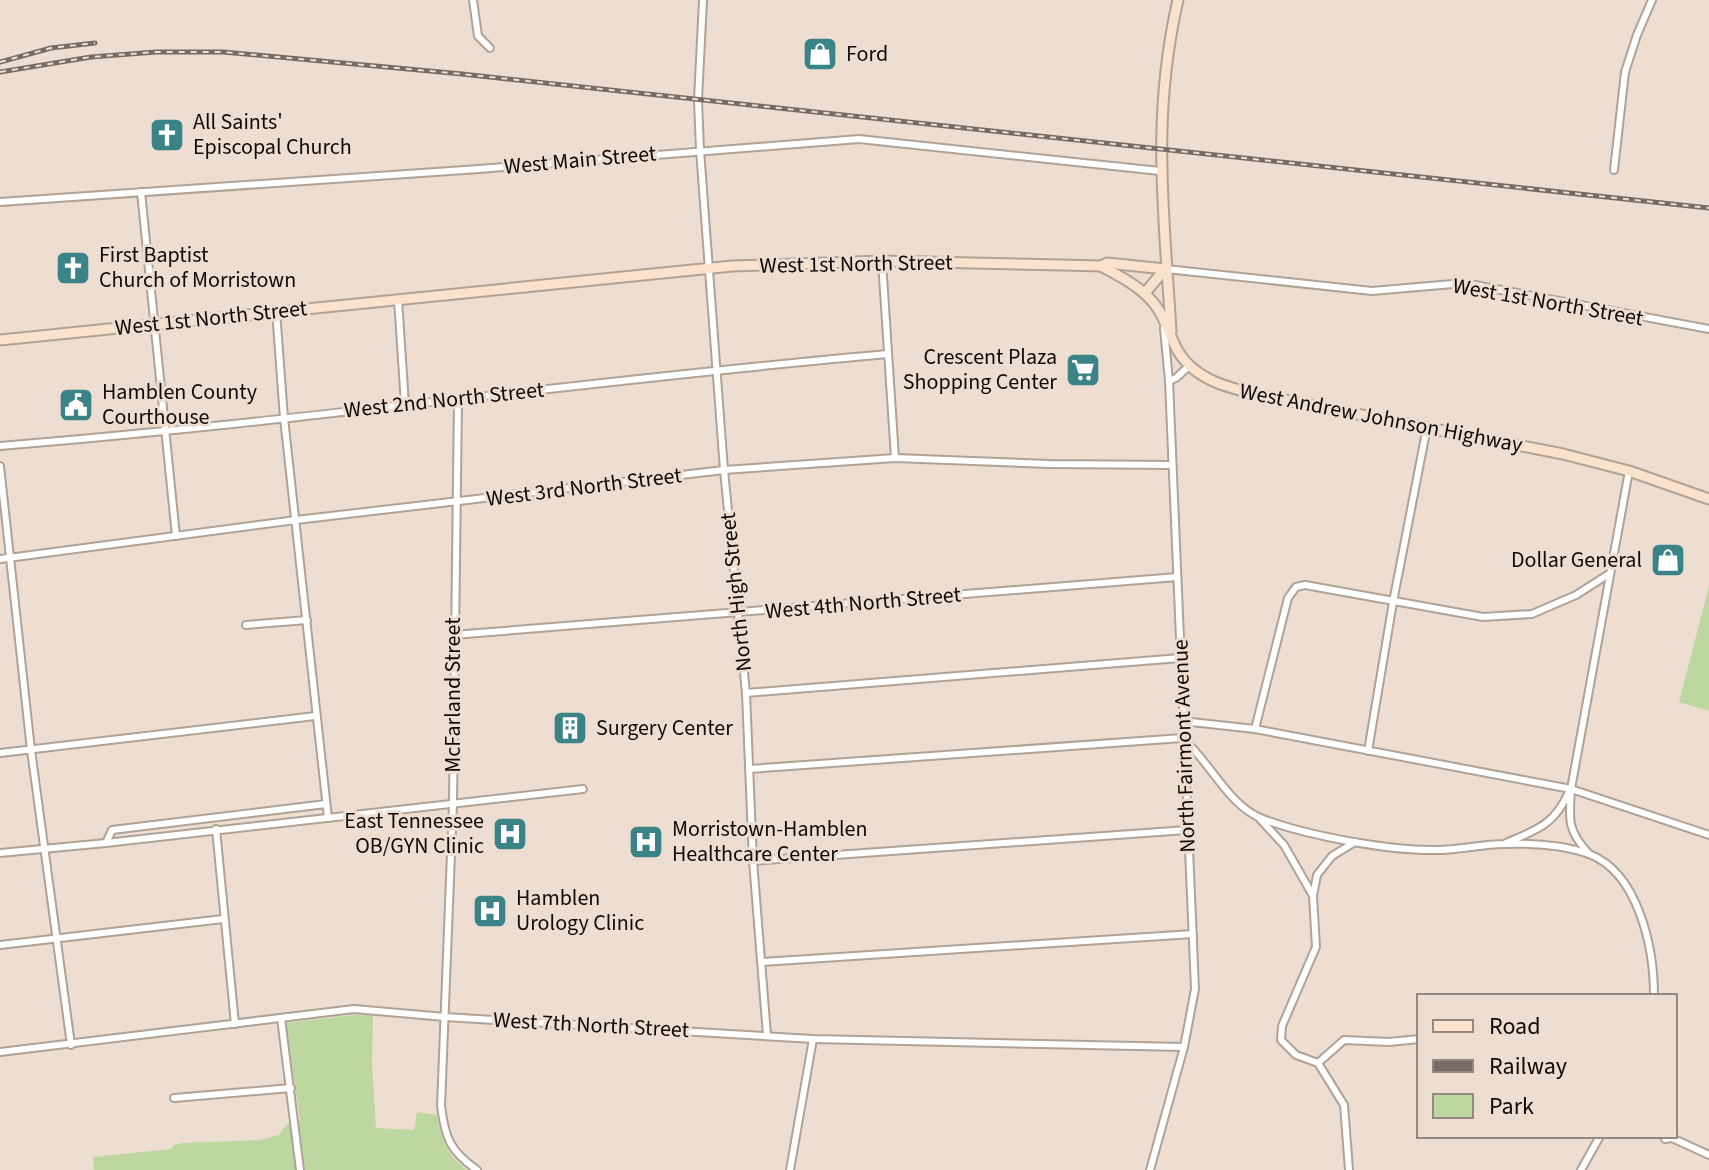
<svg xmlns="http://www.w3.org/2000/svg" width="1709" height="1170" font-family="'Source Sans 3',sans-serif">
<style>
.green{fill:#bcd8a0}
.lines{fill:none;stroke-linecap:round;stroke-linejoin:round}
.street-casing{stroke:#b0a296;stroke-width:10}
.secondary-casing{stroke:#b0a296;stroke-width:13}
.street{stroke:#fff;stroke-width:6}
.secondary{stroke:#fae2cc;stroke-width:9}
.rail-casing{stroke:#766c65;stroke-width:5}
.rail{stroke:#edded1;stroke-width:2;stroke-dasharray:6;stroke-linecap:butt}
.labels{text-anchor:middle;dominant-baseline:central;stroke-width:6;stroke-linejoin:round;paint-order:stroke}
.poi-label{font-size:22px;fill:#0f0a07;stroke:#edded1;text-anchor:start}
.street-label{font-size:22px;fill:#0f0a07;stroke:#edded1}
</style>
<rect width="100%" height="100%" fill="#edded1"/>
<!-- green -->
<g class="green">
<path d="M1709 586V711L1679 702Z"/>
<path d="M353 1015H373L372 1065 376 1128 414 1130 417 1112 437 1115C441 1138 447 1156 467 1170H94L93 1157 171 1149 174 1145 182 1143 260 1140 279 1135 287 1124 300 1121 286 1023Z"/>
</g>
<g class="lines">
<!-- street casing -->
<g class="street-casing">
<g id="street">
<path d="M473 0 478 36 490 48"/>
<path d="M703 0 698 100 700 150 724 470 746 693 753 861 767 1035"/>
<path d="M1614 170 1625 72 1637 35 1652 0"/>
<path d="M141 192 176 536"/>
<path d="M0 202 479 169 859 139 1160 171"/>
<path d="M882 261 895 458"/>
<path d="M1166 269 1372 291 1464 283 1709 329"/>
<path d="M398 299 405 405"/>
<path d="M276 311 284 418 328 818"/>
<path d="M1169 381 1176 378 1190 365"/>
<path d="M458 399 453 803 441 1106C445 1138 450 1151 477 1170"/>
<path d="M0 446C297 422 591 380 888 354"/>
<path d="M0 466 31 750 71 1045"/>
<path d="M0 559 296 520 724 470 895 458 1049 464 1172 465"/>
<path d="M246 625 307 620"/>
<path d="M453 635 1177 577"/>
<path d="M746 693 1180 658"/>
<path d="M1182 721 1255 729 1571 789 1709 835"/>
<path d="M1255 729 1288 598 1296 587 1305 585 1483 617 1532 614 1576 595 1609 574"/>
<path d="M1182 738C1210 761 1228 806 1263 819 1308 836 1390 851 1437 850 1460 850 1482 844 1504 844 1531 843 1563 845 1589 854 1639 873 1654 949 1654 996"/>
<path d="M1368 751 1393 602 1427 427"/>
<path d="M0 753 315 716"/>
<path d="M749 769 1182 738"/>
<path d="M1260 819 1284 845 1312 894"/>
<path d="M216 829 235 1024"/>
<path d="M106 843 112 830 326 804"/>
<path d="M1506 843C1538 829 1554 825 1569 792"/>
<path d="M0 853 106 843 583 789"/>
<path d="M1589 854C1567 830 1569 820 1571 789L1629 471"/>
<path d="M753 861 1187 830"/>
<path d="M0 945 223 919"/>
<path d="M761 962 1193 934"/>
<path d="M281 1018 300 1170"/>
<path d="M0 1052 354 1009 445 1017 813 1039 1184 1047"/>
<path d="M1318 1063 1344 1040 1389 1042 1419 1039"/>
<path d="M174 1098 291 1088"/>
<path d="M1665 1139 1672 1138 1709 1155"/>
<path d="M790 1170 813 1039"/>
<path d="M1150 1170 1184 1047 1195 989 1169 381 1164 328"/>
<path d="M1349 1170 1344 1105 1318 1063 1296 1055 1281 1040 1282 1026 1316 947 1313 896 1317 875 1332 856 1355 842"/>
<path d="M1581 1170 1600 1136"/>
</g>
</g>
<!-- secondary casing -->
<g class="secondary-casing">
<g id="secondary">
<path d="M1101 266C1121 277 1142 287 1156 306 1166 320 1170 337 1178 351 1195 380 1229 388 1259 395L1563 454 1629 471 1709 499"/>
<path d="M1145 293 1165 269"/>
<path d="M1171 331C1164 213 1151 117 1178 0"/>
<path d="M0 340 732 266 882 261 1061 265 1101 266 1107 263 1165 269"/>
</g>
</g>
<!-- street -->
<use href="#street" class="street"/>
<!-- secondary -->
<use href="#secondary" class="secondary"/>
<!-- rail casing -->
<g class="rail-casing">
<g id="rail">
<path d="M0 62 51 48 95 43"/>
<path d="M0 72 91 57 156 52H223L462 74 1709 208"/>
</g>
</g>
<!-- rail -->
<use href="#rail" class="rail"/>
</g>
<!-- icons -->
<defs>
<g id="shop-square" transform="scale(1.8)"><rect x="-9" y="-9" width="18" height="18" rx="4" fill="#3a8386" stroke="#edded1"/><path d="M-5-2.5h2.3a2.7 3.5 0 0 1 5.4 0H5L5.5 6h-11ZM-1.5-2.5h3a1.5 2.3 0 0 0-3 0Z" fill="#fff"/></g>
<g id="church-square" transform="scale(1.8)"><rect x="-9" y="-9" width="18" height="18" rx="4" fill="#3a8386" stroke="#edded1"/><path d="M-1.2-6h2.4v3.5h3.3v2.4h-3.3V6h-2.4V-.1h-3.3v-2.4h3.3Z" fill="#fff"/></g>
<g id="supermarket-square" transform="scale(1.8)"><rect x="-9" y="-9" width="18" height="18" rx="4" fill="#3a8386" stroke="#edded1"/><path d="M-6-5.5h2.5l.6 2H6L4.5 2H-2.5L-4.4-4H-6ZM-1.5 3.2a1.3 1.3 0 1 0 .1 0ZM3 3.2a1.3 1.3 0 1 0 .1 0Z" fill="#fff"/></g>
<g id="civic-square" transform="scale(1.8)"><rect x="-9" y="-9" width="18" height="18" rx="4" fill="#3a8386" stroke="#edded1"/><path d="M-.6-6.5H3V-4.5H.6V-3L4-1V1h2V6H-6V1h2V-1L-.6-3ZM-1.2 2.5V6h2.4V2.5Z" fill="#fff"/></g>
<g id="building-square" transform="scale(1.8)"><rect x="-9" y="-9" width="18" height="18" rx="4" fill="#3a8386" stroke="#edded1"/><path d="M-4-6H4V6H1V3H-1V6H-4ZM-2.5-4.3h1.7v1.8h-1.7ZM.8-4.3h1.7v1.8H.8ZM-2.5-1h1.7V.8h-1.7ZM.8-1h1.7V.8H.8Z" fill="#fff"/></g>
<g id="hospital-square" transform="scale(1.8)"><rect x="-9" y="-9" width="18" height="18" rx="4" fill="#3a8386" stroke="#edded1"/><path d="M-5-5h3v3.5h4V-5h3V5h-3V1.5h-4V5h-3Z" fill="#fff"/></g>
</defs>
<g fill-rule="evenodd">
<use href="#shop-square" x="820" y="54"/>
<use href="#church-square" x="167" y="135"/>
<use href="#church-square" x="73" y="268"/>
<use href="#supermarket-square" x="1083" y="370"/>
<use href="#civic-square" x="76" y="405"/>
<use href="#shop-square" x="1668" y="560"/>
<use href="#building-square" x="570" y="728"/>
<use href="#hospital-square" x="510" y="834"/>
<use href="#hospital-square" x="646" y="842"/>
<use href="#hospital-square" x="490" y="911"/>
</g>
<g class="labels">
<!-- poi labels -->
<g class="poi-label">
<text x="846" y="54">Ford</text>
<text x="193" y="122">All Saints'<tspan x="193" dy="25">Episcopal Church</tspan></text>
<text x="99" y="255">First Baptist<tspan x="99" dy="25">Church of Morristown</tspan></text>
<text x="1057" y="357" text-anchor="end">Crescent Plaza<tspan x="1057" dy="25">Shopping Center</tspan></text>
<text x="102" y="392">Hamblen County<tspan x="102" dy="25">Courthouse</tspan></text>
<text x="1642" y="560" text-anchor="end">Dollar General</text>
<text x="596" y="728">Surgery Center</text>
<text x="484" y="821" text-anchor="end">East Tennessee<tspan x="484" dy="25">OB/GYN Clinic</tspan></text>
<text x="672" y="829">Morristown-Hamblen<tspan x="672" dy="25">Healthcare Center</tspan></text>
<text x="516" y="898">Hamblen<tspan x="516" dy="25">Urology Clinic</tspan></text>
</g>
<!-- street labels -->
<g class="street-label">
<text transform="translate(580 160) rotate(-5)">West Main Street</text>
<text transform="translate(856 264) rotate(-1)">West 1st North Street</text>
<text transform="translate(1548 302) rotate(10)">West 1st North Street</text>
<text transform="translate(211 318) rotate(-6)">West 1st North Street</text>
<text transform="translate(444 400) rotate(-6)">West 2nd North Street</text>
<text transform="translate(1381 418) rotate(11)">West Andrew Johnson Highway</text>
<text transform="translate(584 487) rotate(-7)">West 3rd North Street</text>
<text transform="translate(736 592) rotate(-96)">North High Street</text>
<text transform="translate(863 603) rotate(-5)">West 4th North Street</text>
<text transform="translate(453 695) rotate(-90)">McFarland Street</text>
<text transform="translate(1184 746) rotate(-92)">North Fairmont Avenue</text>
<text transform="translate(591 1025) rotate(3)">West 7th North Street</text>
</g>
</g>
<!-- legend -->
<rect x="1417" y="994" width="260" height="144" fill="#edded1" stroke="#948980" stroke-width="2"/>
<rect x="1433" y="1020" width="40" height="12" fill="#fae2cc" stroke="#948980" stroke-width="2"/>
<text x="1489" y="1034" font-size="24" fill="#0f0a07">Road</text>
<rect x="1433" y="1060" width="40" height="12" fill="#766c65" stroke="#948980" stroke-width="2"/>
<text x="1489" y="1074" font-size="24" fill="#0f0a07">Railway</text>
<rect x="1433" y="1094" width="40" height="24" fill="#bcd8a0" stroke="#948980" stroke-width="2"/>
<text x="1489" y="1114" font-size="24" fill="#0f0a07">Park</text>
</svg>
